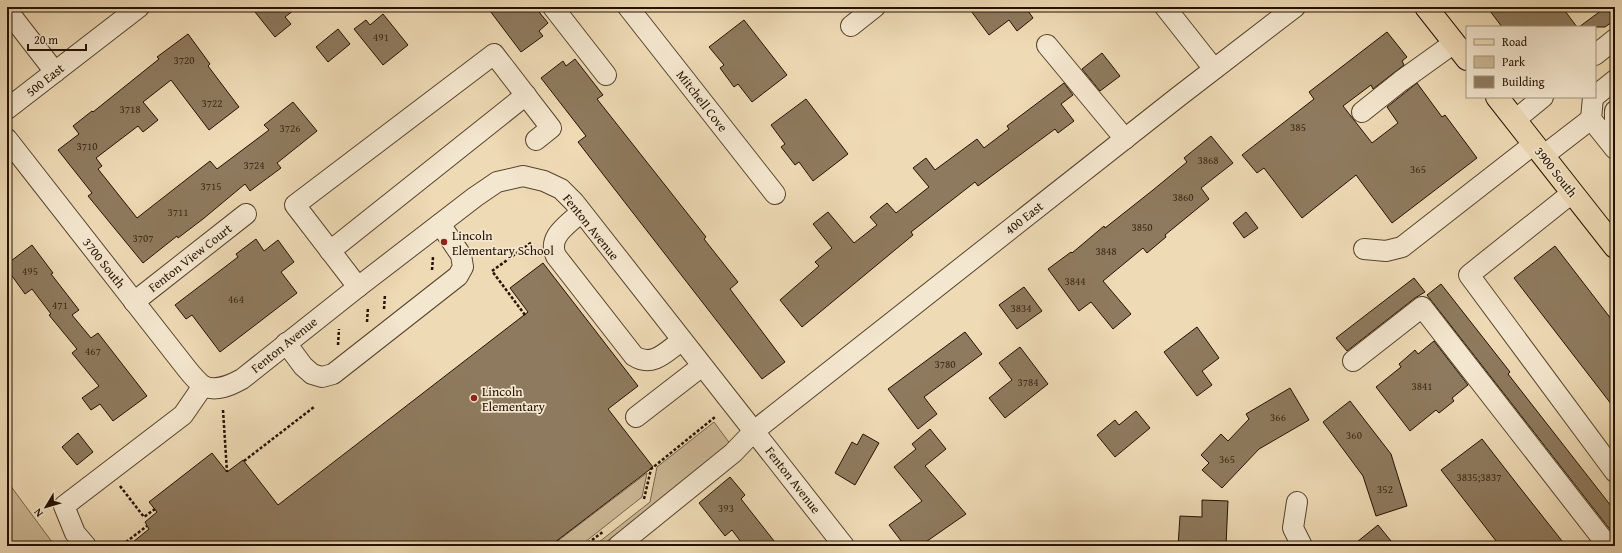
<svg xmlns="http://www.w3.org/2000/svg" width="1622" height="553" font-family="'Gentium Book Plus',serif">
<style>
.green{fill:#ccb896;stroke:#78654b}
.building{fill:#8e7a5e;stroke:#251200}
.lines{fill:none;stroke-linecap:round;stroke-linejoin:round}
.minor-casing{stroke:#57442d;stroke-width:22}
.major-casing{stroke:#251200;stroke-width:24}
.path{stroke:#251200;stroke-width:2.5;stroke-dasharray:3 2;stroke-linecap:butt}
.minor{stroke:#f4e7cf;stroke-width:20}
.major{stroke:#eedab5;stroke-width:22}
.poi-dot{fill:#8f2418;stroke:#f4e7cf;stroke-width:1.5}
.labels{text-anchor:middle;dominant-baseline:central;stroke-width:3.5;stroke-linejoin:round;paint-order:stroke}
.number-label{font-size:11px;fill:#3f2c18}
.street-label{font-size:13px;fill:#251200;stroke:#f4e7cf}
.poi-label{font-size:13px;fill:#251200;stroke:#f4e7cf;text-anchor:start}
</style>
<rect width="100%" height="100%" fill="#eedab5"/>
<filter id="stains"><feTurbulence type="fractalNoise" baseFrequency=".005" numOctaves="4"/><feColorMatrix values="0 0 0 0 .2 0 0 0 0 .09 0 0 0 0 .02 0 0 0 .5 -.17"/></filter>
<radialGradient id="worn" r=".72"><stop offset=".6" stop-color="#630" stop-opacity="0"/><stop offset="1" stop-color="#630" stop-opacity=".3"/></radialGradient>
<!-- green -->
<g class="green">
<path d="M714 422 731 445 601 546H594L650 502 657 467Z"/>
<path d="M647 473 642 497 580 546H551Z"/>
<path d="M7 481 55 546H7Z"/>
</g>
<!-- building -->
<g class="building">
<path d="M251 7H298L285 17 291 24 275 37Z"/>
<path d="M487 7H535L548 23 539 31 543 36 521 52Z"/>
<path d="M968 7H1027L1026 8 1033 18 1017 31 1009 20 989 35Z"/>
<path d="M1487 7H1562L1577 27H1502Z"/>
<path d="M1606 7H1615V20L1605 27H1579Z"/>
<path d="M383 14 408 45 383 65 354 29 366 20 370 25Z"/>
<path d="M744 20 787 75 752 102 738 84 734 87 720 68 724 65 709 47Z"/>
<path d="M338 29 350 44 328 62 316 47Z"/>
<path d="M1387 32 1407 57 1402 61 1404 65 1373 89 1371 85 1343 106 1372 143 1398 123 1387 107 1417 83 1442 117 1445 115 1477 158 1392 223 1356 175 1302 218 1264 168 1257 173 1242 155 1314 99 1309 92Z"/>
<path d="M188 34 210 64 208 66 239 107 209 130 171 80 143 102 158 120 143 132 138 126 96 158 102 166 98 169 137 218 210 161 217 169 269 130 264 125 293 102 317 131 277 163 281 168 250 191 245 184 203 219 178 238 177 236 143 263 88 196 92 193 58 150 79 134 73 126 92 111 93 112 159 59 157 57Z"/>
<path d="M1102 53 1120 76 1100 91 1082 69Z"/>
<path d="M575 59 603 95 597 99 706 237 704 239 738 282 730 289 785 362 762 379 578 142 586 136 541 78 563 61 566 66Z"/>
<path d="M1064 83 1073 95 1061 104 1074 121 1058 133 1055 129 978 186 975 182 911 232 913 235 802 327 780 300 819 266 815 262 832 248 813 224 828 212 854 243 877 225 870 217 887 203 896 213 929 187 913 168 926 158 935 170 977 139 984 148 1009 129 1007 126Z"/>
<path d="M806 99 848 154 813 181 799 162 795 165 781 147 785 144 771 125Z"/>
<path d="M1211 136 1233 163 1201 188 1209 199 1165 235 1166 237 1147 253 1143 248 1103 281 1131 314 1113 329 1091 302 1079 311 1048 269 1071 252 1072 253 1104 226 1105 228 1153 190 1187 162 1184 158Z"/>
<path d="M1246 212 1258 228 1244 238 1233 223Z"/>
<path d="M256 239 264 251 278 240 294 262 281 272 297 293 220 352 192 315 186 319 175 305 238 257 236 254Z"/>
<path d="M32 245 53 273 51 274 79 310 72 315 91 338 98 333 147 396 113 421 100 404 91 410 82 398 99 386 72 353 77 349 49 315 51 314 32 289 25 294 7 269V264Z"/>
<path d="M1555 246 1615 324V409L1514 278Z"/>
<path d="M543 263 638 386 608 409 653 467 550 546H128L149 529 145 522 157 512 149 502 212 453 227 472 243 460 278 505 528 312 510 288Z"/>
<path d="M1414 278 1425 292 1415 298 1347 351 1336 338Z"/>
<path d="M1441 284 1510 372 1508 374 1615 511V536L1427 295Z"/>
<path d="M1024 287 1042 311 1017 329 999 305Z"/>
<path d="M1197 327 1219 358 1202 371 1212 385 1197 396 1164 352Z"/>
<path d="M965 332 982 354 924 397 937 414 918 429 888 389Z"/>
<path d="M1434 341 1468 385 1452 398 1454 401 1439 413 1436 410 1410 431 1376 387 1401 367 1399 364 1415 350 1418 354Z"/>
<path d="M1020 347 1048 384 1005 418 989 398 1012 380 999 363Z"/>
<path d="M1290 388 1309 420 1259 449 1222 488 1202 470 1209 463 1201 455 1221 434 1228 441 1249 419 1246 414Z"/>
<path d="M1350 401 1391 454 1407 506 1376 516 1363 476 1323 422Z"/>
<path d="M1136 411 1150 428 1115 457 1097 435 1115 420 1119 425Z"/>
<path d="M930 429 946 449 925 466 966 514 920 546H905L889 525 922 501 894 467 916 449 912 444Z"/>
<path d="M78 433 93 452 77 465 62 447Z"/>
<path d="M863 434 879 443 855 485 835 473 852 442 857 445Z"/>
<path d="M1482 439 1517 484 1566 546H1500L1441 470Z"/>
<path d="M730 477 745 495 741 499 778 546H744L732 530 725 536 699 503Z"/>
<path d="M1202 500 1228 501 1226 546H1178L1180 516 1202 517Z"/>
<path d="M1378 525 1395 546H1352Z"/>
</g>
<g class="lines">
<!-- minor casing -->
<g class="minor-casing">
<g id="minor">
<path d="M553 7 606 75"/>
<path d="M628 7 775 194"/>
<path d="M1165 7 1214 69"/>
<path d="M7 10 55 72"/>
<path d="M851 26 875 7"/>
<path d="M1047 45 1125 139"/>
<path d="M1595 55 1615 39"/>
<path d="M1595 96 1615 80"/>
<path d="M1593 97 1591 119 1615 149"/>
<path d="M7 109 139 7"/>
<path d="M1615 111V122"/>
<path d="M1362 112 1401 81 1454 43"/>
<path d="M1515 120 1543 97"/>
<path d="M7 139 187 369C191 374 197 381 202 385 215 393 231 385 242 379L358 287 475 197 497 182 523 176 544 181 561 189 574 202 844 546"/>
<path d="M1543 156 1591 119"/>
<path d="M1572 193 1469 275 1615 472"/>
<path d="M581 212C568 225 547 236 556 256L634 356C653 368 667 351 681 341"/>
<path d="M1364 249 1386 251 1402 247 1534 144"/>
<path d="M330 251 526 95"/>
<path d="M358 287 295 205 494 54 551 128 536 140"/>
<path d="M134 302 246 214"/>
<path d="M286 343 303 366 312 374 322 377 333 374 458 276 463 267 461 255 440 224"/>
<path d="M1353 361 1422 307 1608 546"/>
<path d="M636 417 702 366"/>
<path d="M1297 502 1293 528 1302 546"/>
<path d="M86 546 75 533 64 506 183 415 203 386"/>
<path d="M618 546 733 453 754 431 1178 97 1295 7"/>
</g>
</g>
<!-- major casing -->
<g class="major-casing">
<g id="major">
<path d="M1426 7 1467 59"/>
<path d="M1497 97 1615 247"/>
</g>
</g>
<!-- path -->
<g class="path">
<path d="M432 270 433 257"/>
<path d="M384 309 385 294"/>
<path d="M525 315 492 271 532 242"/>
<path d="M367 322 368 307"/>
<path d="M338 345 339 329"/>
<path d="M223 410 227 472"/>
<path d="M244 461 314 407"/>
<path d="M120 486 144 517 155 509"/>
<path d="M644 499 651 469 715 417"/>
<path d="M122 545 147 526"/>
<path d="M584 546 604 531"/>
</g>
<!-- minor -->
<use href="#minor" class="minor"/>
<!-- major -->
<use href="#major" class="major"/>
</g>
<!-- markers -->
<g class="poi-dot">
<circle cx="444" cy="242" r="4"/>
<circle cx="474" cy="398" r="4"/>
</g>
<g class="labels">
<!-- number labels -->
<g class="number-label">
<text x="381" y="37">491</text>
<text x="184" y="60">3720</text>
<text x="212" y="103">3722</text>
<text x="130" y="109">3718</text>
<text x="1298" y="127">385</text>
<text x="290" y="128">3726</text>
<text x="87" y="146">3710</text>
<text x="1208" y="160">3868</text>
<text x="254" y="165">3724</text>
<text x="1418" y="169">365</text>
<text x="211" y="186">3715</text>
<text x="1183" y="197">3860</text>
<text x="178" y="212">3711</text>
<text x="1142" y="227">3850</text>
<text x="143" y="238">3707</text>
<text x="1106" y="251">3848</text>
<text x="30" y="271">495</text>
<text x="1075" y="281">3844</text>
<text x="236" y="299">464</text>
<text x="60" y="305">471</text>
<text x="1021" y="308">3834</text>
<text x="93" y="351">467</text>
<text x="945" y="364">3780</text>
<text x="1028" y="382">3784</text>
<text x="1422" y="386">3841</text>
<text x="1278" y="417">366</text>
<text x="1354" y="435">360</text>
<text x="1227" y="459">365</text>
<text x="1479" y="477">3835;3837</text>
<text x="1385" y="489">352</text>
<text x="726" y="508">393</text>
</g>
<!-- street labels -->
<g class="street-label">
<text transform="translate(45 80) rotate(-38)">500 East</text>
<text transform="translate(702 101) rotate(52)">Mitchell Cove</text>
<text transform="translate(1556 172) rotate(52)">3900 South</text>
<text transform="translate(1024 218) rotate(-38)">400 East</text>
<text transform="translate(591 227) rotate(51)">Fenton Avenue</text>
<text transform="translate(190 258) rotate(-38)">Fenton View Court</text>
<text transform="translate(104 263) rotate(52)">3700 South</text>
<text transform="translate(284 345) rotate(-39)">Fenton Avenue</text>
<text transform="translate(793 480) rotate(52)">Fenton Avenue</text>
</g>
<!-- poi labels -->
<g class="poi-label">
<text x="452" y="235">Lincoln<tspan x="452" dy="15">Elementary School</tspan></text>
<text x="482" y="391">Lincoln<tspan x="482" dy="15">Elementary</tspan></text>
</g>
</g>
<!-- margin -->
<rect width="1622" height="553" fill="none" stroke="#eedab5" stroke-width="24"/>
<rect x="8" y="8" width="1606" height="537" fill="none" stroke="#251200" stroke-width="2"/>
<rect x="12" y="12" width="1598" height="529" fill="none" stroke="#251200"/>
<!-- legend -->
<rect x="1466" y="26" width="130" height="72" fill="#f4e7cf" stroke="#a1927c"/>
<rect x="1474" y="39" width="20" height="6" fill="#eedab5" stroke="#a1927c"/>
<text x="1502" y="46" font-size="12" fill="#251200">Road</text>
<rect x="1474" y="56" width="20" height="12" fill="#ccb896" stroke="#a1927c"/>
<text x="1502" y="66" font-size="12" fill="#251200">Park</text>
<rect x="1474" y="76" width="20" height="12" fill="#8e7a5e" stroke="#a1927c"/>
<text x="1502" y="86" font-size="12" fill="#251200">Building</text>
<!-- north arrow -->
<g transform="translate(46 507) rotate(232)" stroke="#f4e7cf" stroke-width="3" paint-order="stroke">
<path d="M0-3L7 15L0 10L-7 15Z" fill="#251200"/>
<text y="-6" font-size="11" font-weight="bold" text-anchor="middle" fill="#251200">N</text>
</g>
<!-- scale -->
<path d="M28 44v6h58v-6" fill="none" stroke="#251200" stroke-width="2"/>
<text x="34" y="44" font-size="12" fill="#251200" stroke="#f4e7cf" stroke-width="3" paint-order="stroke">20 m</text>
<rect width="100%" height="100%" filter="url(#stains)"/>
<rect width="100%" height="100%" fill="url(#worn)"/>
</svg>
